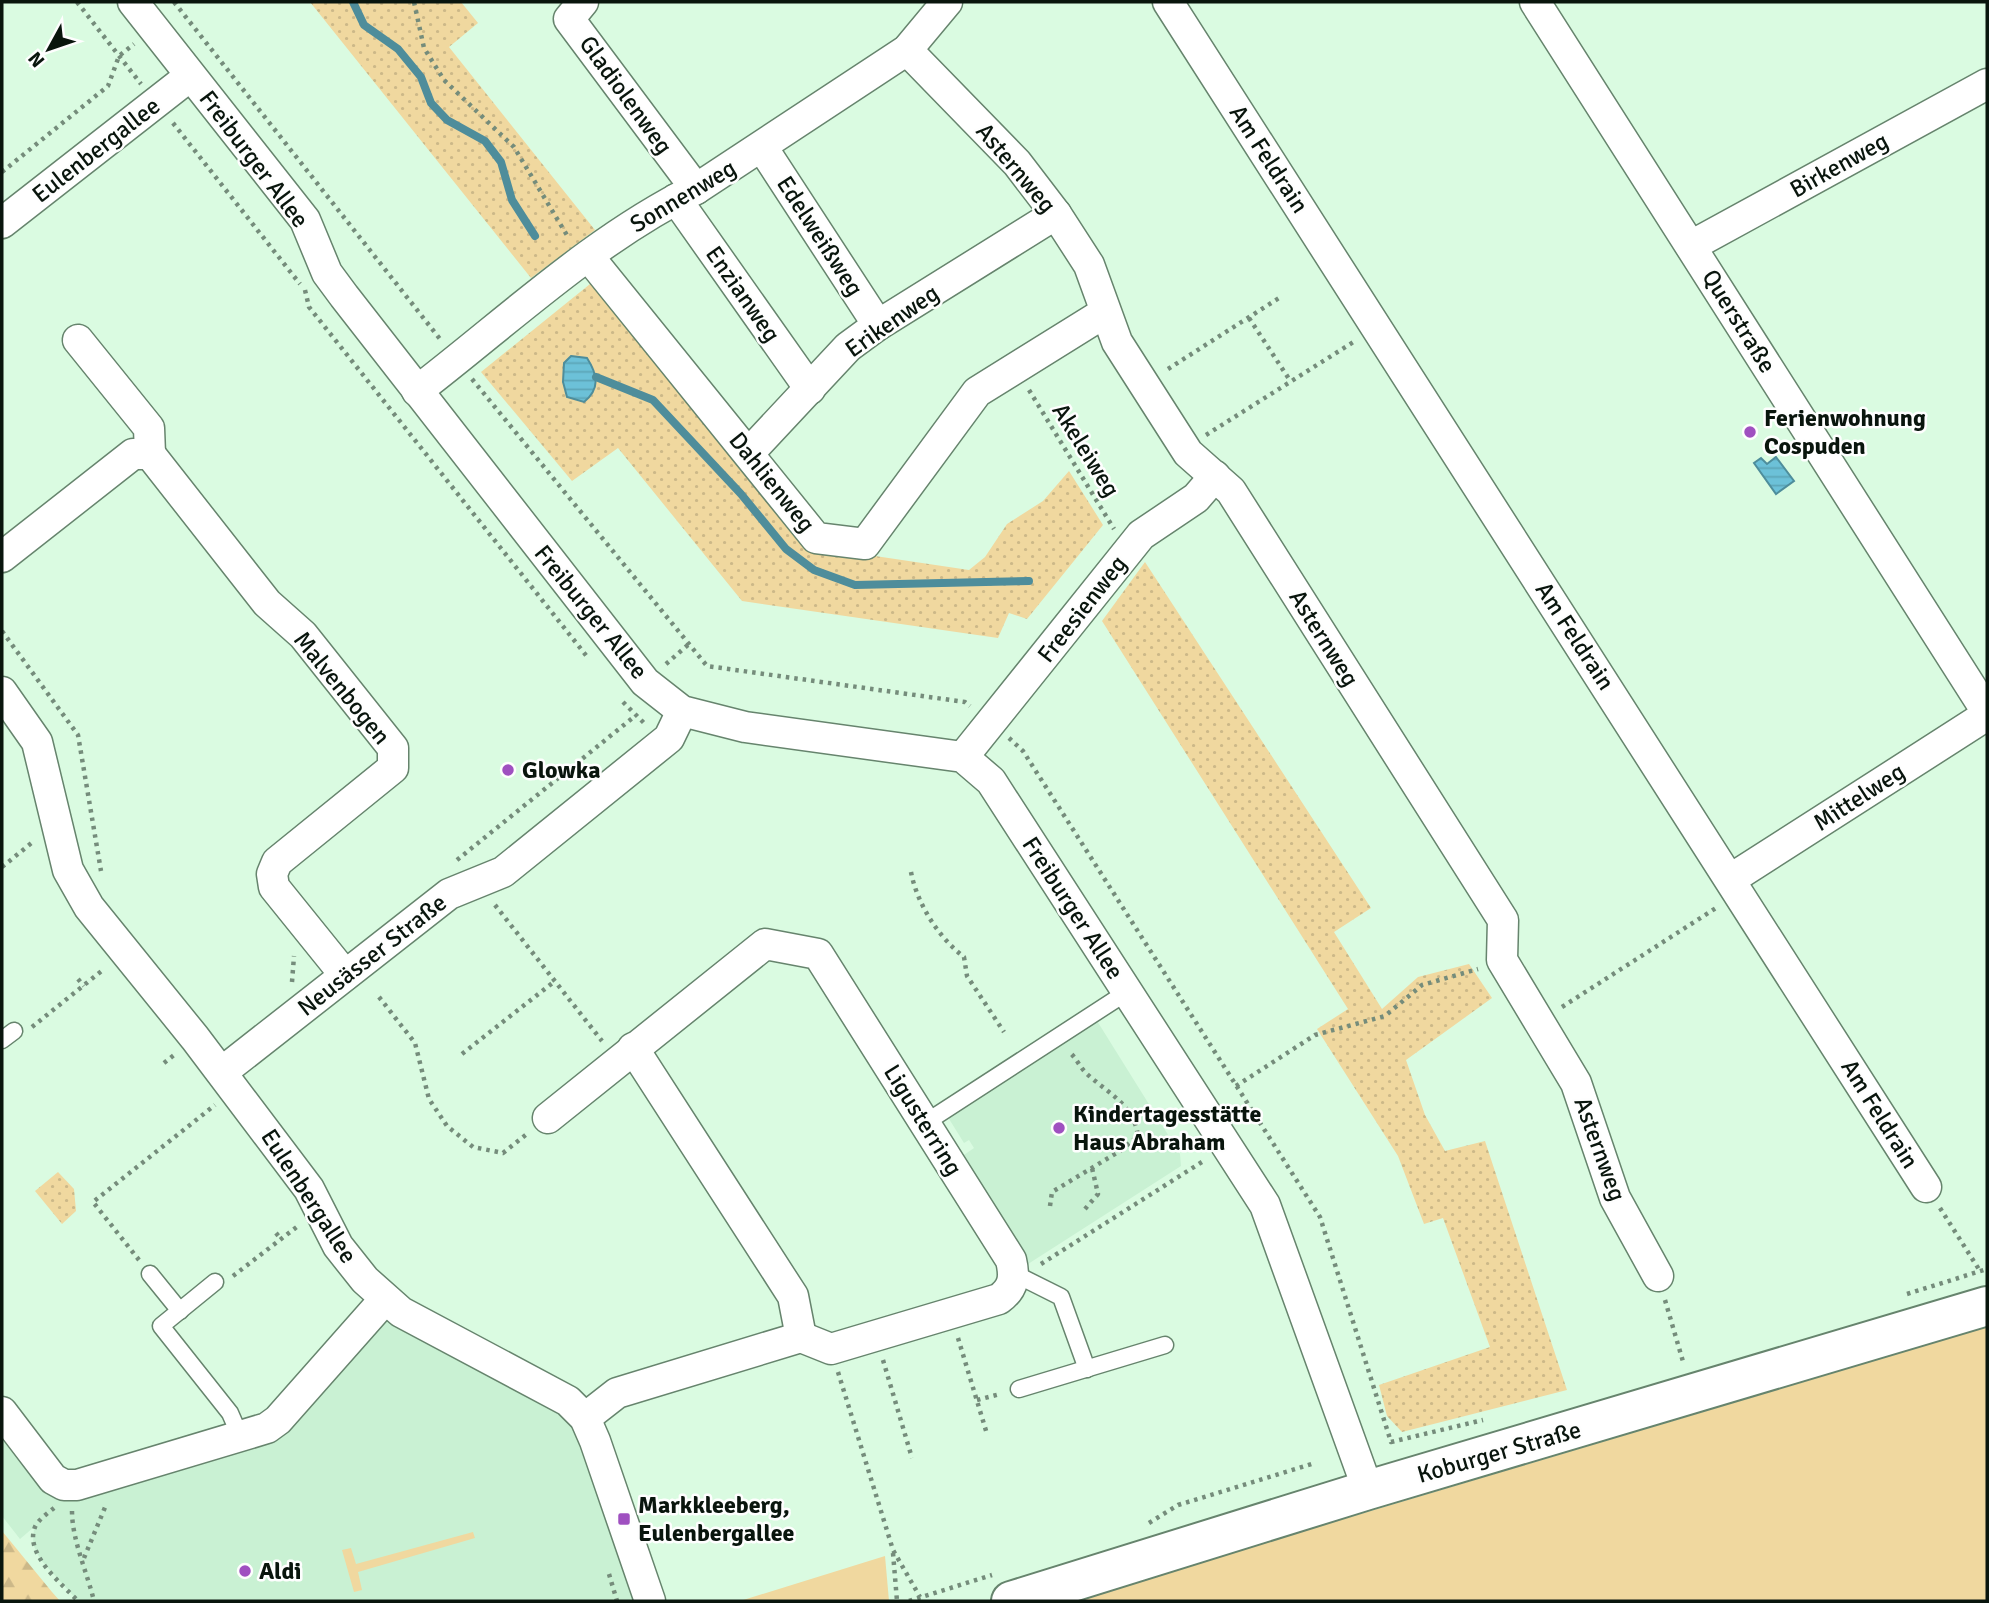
<svg xmlns="http://www.w3.org/2000/svg" width="1989" height="1603" font-family="Signika,sans-serif">
<style>
.built{fill:#c9f1d3}
.green{fill:#f0d89f}
.forest{fill:url(#forest-firs)}
.park{fill:url(#park-dots)}
.water{fill:url(#water-rules);stroke:#4e8d9b;stroke-width:2}
.lines{fill:none;stroke-linecap:round;stroke-linejoin:round}
.stream{stroke:#4e8d9b;stroke-width:8}
.lane-casing{stroke:#66846d;stroke-width:19}
.street-casing{stroke:#66846d;stroke-width:33}
.secondary-casing{stroke:#66846d;stroke-width:42}
.path{stroke:#758c7b;stroke-width:4.5;stroke-dasharray:3.5 5;stroke-linecap:butt}
.lane{stroke:#fff;stroke-width:16}
.street{stroke:#fff;stroke-width:30}
.secondary{stroke:#fff;stroke-width:38}
.poi-dot{fill:#9f50c0;stroke:#fefefe;stroke-width:2.5}
.labels{text-anchor:middle;dominant-baseline:central;stroke-width:5;stroke-linejoin:round;paint-order:stroke}
.street-label{font-size:24px;fill:#09150d;stroke:#fefefe}
.poi-label{font-size:24px;font-weight:bold;fill:#09150d;stroke:#fefefe;text-anchor:start}
</style>
<defs>
<pattern id="forest-firs" width="22" height="20" patternUnits="userSpaceOnUse" patternTransform="scale(1.75)"><rect width="22" height="20" fill="#f0d89f"/><path d="M5 1l3.5 6h-7zM16 11l3.5 6h-7z" fill="#ccb888"/></pattern>
<pattern id="park-dots" width="8" height="8" patternUnits="userSpaceOnUse" patternTransform="scale(1.75)"><rect width="8" height="8" fill="#f0d89f"/><path d="M2 2h.1M6 6h.1" fill="none" stroke="#ccb888" stroke-width="1.8" stroke-linecap="round"/></pattern>
<pattern id="water-rules" width="6" height="5" patternUnits="userSpaceOnUse" patternTransform="scale(1.75)"><rect width="6" height="5" fill="#6cc1d8"/><path d="M0 2.5h6" fill="none" stroke="#5ca5b8"/></pattern>
</defs>
<rect width="100%" height="100%" fill="#dafbe1"/>
<!-- built -->
<g class="built">
<path d="M1089 1008 1180 1154 1181 1166 1028 1264 958 1159 974 1148 969 1140 964 1143 941 1106Z"/>
<path d="M385 1299 568 1401 650 1601H78L40 1559 33 1544 34 1527 20 1539 2 1516V1412L53 1479 267 1428Z"/>
</g>
<!-- green -->
<g class="green">
<path d="M1987 1327V1601H1069Z"/>
<path d="M473 1532 475 1538 358 1572 362 1590 354 1592 342 1550 351 1548 356 1564Z"/>
<path d="M885 1556 889 1601H740Z"/>
</g>
<!-- forest -->
<path class="forest" d="M2 1531 52 1592 60 1601H2Z"/>
<!-- park -->
<g class="park">
<path d="M310 2H461L478 23 449 47 595 230 531 278Z"/>
<path d="M595 280 808 546 969 570 985 557 1007 524 1043 501 1069 471 1103 525 1027 619 1009 613 998 638 742 601 618 448 572 481 481 372Z"/>
<path d="M1145 562 1371 908 1334 932 1382 1009 1418 977 1469 964 1492 998 1406 1060 1425 1115 1445 1151 1485 1141 1567 1390 1402 1432 1387 1416 1379 1385 1490 1347 1443 1218 1424 1224 1398 1156 1317 1029 1348 1009 1102 621Z"/>
<path d="M58 1172 74 1189 76 1211 62 1224 35 1191Z"/>
</g>
<!-- water -->
<g class="water">
<path d="M571 356 587 358C598 375 600 389 584 402L567 397 563 382 564 363Z"/>
<path d="M1776 457 1794 481 1776 494 1754 463 1761 458 1767 464Z"/>
</g>
<g class="lines">
<!-- stream -->
<g class="stream">
<path d="M353 2 364 25 398 49 421 77 431 103 447 120 485 141 501 162 512 200 535 236"/>
<path d="M596 377 653 400 741 494 786 549 814 570 855 585 1029 581"/>
</g>
<!-- lane casing -->
<g class="lane-casing">
<g id="lane">
<path d="M2 1040 14 1031"/>
<path d="M925 1123 1127 992"/>
<path d="M150 1274 180 1311"/>
<path d="M1015 1274 1061 1297 1087 1369"/>
<path d="M215 1282 161 1326 230 1413 240 1436"/>
<path d="M1019 1389 1165 1345"/>
</g>
</g>
<!-- street casing -->
<g class="street-casing">
<g id="street">
<path d="M133 2 305 220 327 273 344 296 645 682 682 711 745 727 963 757 991 781 1265 1205 1368 1490"/>
<path d="M583 2 569 19 696 189"/>
<path d="M1168 2 1926 1187"/>
<path d="M1535 2 1987 712"/>
<path d="M907 50 1017 163 1056 214 1089 265 1117 342 1188 453 1231 491 1503 920 1502 960 1576 1083 1615 1198 1658 1276"/>
<path d="M762 147 878 325"/>
<path d="M676 199 810 389"/>
<path d="M2 223 190 76"/>
<path d="M1691 246 1987 84"/>
<path d="M589 257 816 538 865 544 977 392 1104 313"/>
<path d="M78 340 149 428 150 454"/>
<path d="M417 391C507 322 594 239 696 189L907 50 947 2"/>
<path d="M749 453 848 347 878 325 1056 214"/>
<path d="M2 557 133 454H150L267 603 303 635 393 748V768L277 862 272 874 274 887 345 975"/>
<path d="M2 692 37 742 68 870 89 907 195 1038 309 1189 338 1246 365 1280 401 1312 568 1401 585 1418 595 1441 650 1601"/>
<path d="M963 757 1141 535 1196 498 1215 476"/>
<path d="M1731 879 1987 715"/>
<path d="M633 1048 793 1296 801 1337"/>
<path d="M222 1072 449 894 503 872 669 738 682 711"/>
<path d="M548 1118 765 944 818 954 1011 1260C1015 1277 1014 1288 999 1299L831 1349 801 1337 617 1393 585 1418"/>
<path d="M2 1412 53 1479 64 1485H77L267 1428 278 1420 385 1299"/>
</g>
</g>
<!-- secondary casing -->
<g class="secondary-casing">
<path id="secondary" d="M1011 1601 1368 1490 1987 1306"/>
</g>
<!-- path -->
<g class="path">
<path d="M77 2 141 84"/>
<path d="M174 2 440 339"/>
<path d="M414 2 424 48 444 80 514 147 568 237"/>
<path d="M173 123 300 284"/>
<path d="M2 172 108 86 119 56 134 44"/>
<path d="M305 290 309 307 589 659"/>
<path d="M1249 318 1291 382"/>
<path d="M1168 369 1279 298"/>
<path d="M472 379 707 666 965 702 970 706"/>
<path d="M1029 390 1114 529"/>
<path d="M1206 435 1355 341"/>
<path d="M2 631 78 735 101 871"/>
<path d="M666 664 689 644"/>
<path d="M623 702 646 725"/>
<path d="M1009 738 1023 751 1320 1217 1391 1442 1483 1420"/>
<path d="M457 860 635 716"/>
<path d="M2 867 34 841"/>
<path d="M911 872C917 904 939 938 964 957L967 976 1004 1032"/>
<path d="M495 905 602 1041"/>
<path d="M78 979 84 986"/>
<path d="M292 982 294 956"/>
<path d="M379 997 415 1043 429 1099 447 1126 473 1147 503 1153 528 1133"/>
<path d="M1562 1007 1716 908"/>
<path d="M32 1027 104 969"/>
<path d="M462 1054 555 981"/>
<path d="M164 1063 174 1055"/>
<path d="M1236 1086 1315 1035 1385 1016 1422 985 1478 969"/>
<path d="M1050 1206 1052 1192 1120 1151 1138 1136C1134 1104 1106 1092 1086 1073 1079 1066 1076 1057 1068 1051"/>
<path d="M1940 1208 1980 1271"/>
<path d="M1085 1209 1098 1194 1092 1168"/>
<path d="M276 1233 281 1239"/>
<path d="M139 1260 93 1202 215 1105"/>
<path d="M1041 1264 1205 1160"/>
<path d="M233 1276 298 1226"/>
<path d="M1907 1294 1987 1269"/>
<path d="M1665 1300 1684 1365"/>
<path d="M958 1338 987 1434"/>
<path d="M883 1360 912 1458"/>
<path d="M838 1372 893 1550 920 1597"/>
<path d="M977 1400 1000 1394"/>
<path d="M54 1508C48 1513 38 1520 35 1527 24 1554 62 1584 78 1601"/>
<path d="M72 1511C72 1540 87 1572 94 1601"/>
<path d="M1149 1523 1178 1505 1315 1463"/>
<path d="M767 1528 770 1537"/>
<path d="M893 1553 897 1601"/>
<path d="M84 1558 106 1505"/>
<path d="M609 1574 617 1601"/>
<path d="M909 1601 992 1575"/>
</g>
<!-- lane -->
<use href="#lane" class="lane"/>
<!-- street -->
<use href="#street" class="street"/>
<!-- secondary -->
<use href="#secondary" class="secondary"/>
</g>
<!-- markers -->
<g class="poi-dot">
<circle cx="1750" cy="432" r="7"/>
<circle cx="508" cy="770" r="7"/>
<circle cx="1059" cy="1128" r="7"/>
<rect x="617" y="1512" width="14" height="14" rx="3.5"/>
<circle cx="245" cy="1571" r="7"/>
</g>
<g class="labels">
<!-- street labels -->
<g class="street-label">
<text transform="translate(626 95) rotate(54)">Gladiolenweg</text>
<text transform="translate(96 150) rotate(-38)">Eulenbergallee</text>
<text transform="translate(254 159) rotate(53)">Freiburger Allee</text>
<text transform="translate(1269 159) rotate(57)">Am Feldrain</text>
<text transform="translate(1839 165) rotate(-29)">Birkenweg</text>
<text transform="translate(1016 168) rotate(50)">Asternweg</text>
<text transform="translate(683 196) rotate(-31)">Sonnenweg</text>
<text transform="translate(820 236) rotate(57)">Edelweißweg</text>
<text transform="translate(743 294) rotate(55)">Enzianweg</text>
<text transform="translate(892 321) rotate(-35)">Erikenweg</text>
<text transform="translate(1739 321) rotate(58)">Querstraße</text>
<text transform="translate(1086 450) rotate(58)">Akeleiweg</text>
<text transform="translate(772 482) rotate(51)">Dahlienweg</text>
<text transform="translate(1082 609) rotate(-52)">Freesienweg</text>
<text transform="translate(591 612) rotate(51)">Freiburger Allee</text>
<text transform="translate(1575 636) rotate(57)">Am Feldrain</text>
<text transform="translate(1324 638) rotate(58)">Asternweg</text>
<text transform="translate(342 688) rotate(51)">Malvenbogen</text>
<text transform="translate(1859 797) rotate(-33)">Mittelweg</text>
<text transform="translate(1073 908) rotate(57)">Freiburger Allee</text>
<text transform="translate(372 955) rotate(-38)">Neusässer Straße</text>
<text transform="translate(1880 1114) rotate(58)">Am Feldrain</text>
<text transform="translate(923 1120) rotate(58)">Ligusterring</text>
<text transform="translate(1600 1149) rotate(70)">Asternweg</text>
<text transform="translate(309 1196) rotate(57)">Eulenbergallee</text>
<text transform="translate(1499 1452) rotate(-16)">Koburger Straße</text>
</g>
<!-- poi labels -->
<g class="poi-label">
<text x="1764" y="418">Ferienwohnung<tspan x="1764" dy="28">Cospuden</tspan></text>
<text x="522" y="770">Glowka</text>
<text x="1073" y="1114">Kindertagesstätte<tspan x="1073" dy="28">Haus Abraham</tspan></text>
<text x="638" y="1505">Markkleeberg,<tspan x="638" dy="28">Eulenbergallee</tspan></text>
<text x="259" y="1571">Aldi</text>
</g>
</g>
<!-- border -->
<rect width="1989" height="1603" fill="none" stroke="#09150d" stroke-width="7"/>
<!-- north arrow -->
<g transform="translate(49 49) rotate(230)" stroke="#fefefe" stroke-width="5" paint-order="stroke">
<path d="M0-5L12 26L0 18L-12 26Z" fill="#09150d"/>
<text y="-10" font-size="19" font-weight="bold" text-anchor="middle" fill="#09150d">N</text>
</g>
</svg>
